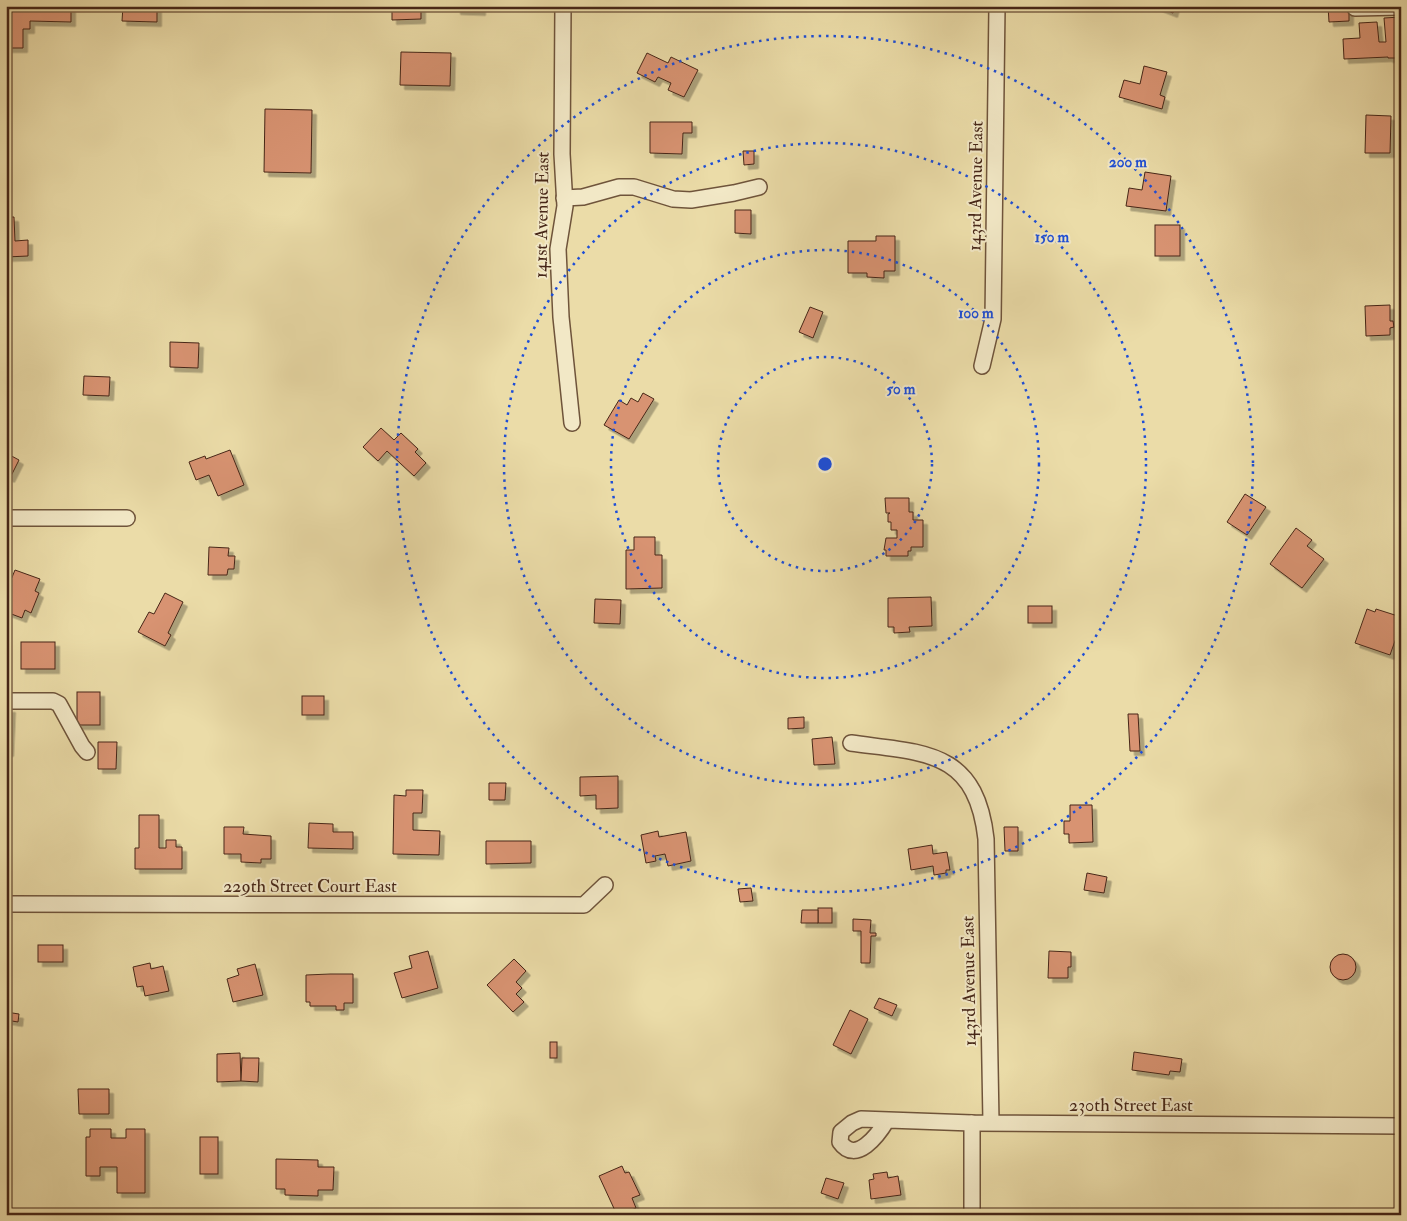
<svg xmlns="http://www.w3.org/2000/svg" width="1407" height="1221" font-family="'IM FELL Double Pica',serif">
<style>
.building{fill:#d89372;stroke:#462617;filter:url(#shadow)}
.lines{fill:none;stroke-linecap:round;stroke-linejoin:round}
.minor-casing{stroke:#6f543b;stroke-width:18}
.minor{stroke:#f2e8c6;stroke-width:15}
.ring{fill:none;stroke:#1d4ed8;stroke-width:2.5;stroke-dasharray:2.5 5}
.labels{text-anchor:middle;dominant-baseline:central;stroke-width:4;stroke-linejoin:round;paint-order:stroke}
.street-label{font-size:18px;fill:#462617;stroke:#f2e8c6}
.centre{fill:#1d4ed8;stroke:#f2e8c6;stroke-width:2.5}
.ring-label{font-size:15px;text-anchor:middle;font-weight:bold;fill:#1d4ed8;stroke:#f2e8c6;stroke-width:4;stroke-linejoin:round;paint-order:stroke}
</style>
<defs>
<filter id="shadow"><feDropShadow dx="4.5" dy="4.5" stdDeviation="0" flood-color="#0004"/></filter>
</defs>
<rect width="100%" height="100%" fill="#ebdca8"/>
<filter id="stains"><feTurbulence type="fractalNoise" baseFrequency=".004" numOctaves="4"/><feColorMatrix values="0 0 0 0 .2 0 0 0 0 .09 0 0 0 0 .02 0 0 0 .5 -.17"/></filter>
<radialGradient id="worn" r=".72"><stop offset=".6" stop-color="#630" stop-opacity="0"/><stop offset="1" stop-color="#630" stop-opacity=".3"/></radialGradient>
<!-- building -->
<g class="building">
<path d="M6 6H71V22L30 21V29H23V48H6Z"/>
<path d="M123 6H157V22L122 21Z"/>
<path d="M392 6H421V19L392 20Z"/>
<path d="M456 6H481V11L456 10Z"/>
<path d="M1155 6H1175L1173 13Z"/>
<path d="M1328 6H1349V21L1329 22Z"/>
<path d="M1401 17V58H1388V57L1344 59 1343 39 1360 38 1359 23 1377 22 1379 42H1386L1384 18Z"/>
<path d="M401 52 451 53 450 86 400 85Z"/>
<path d="M647 53 668 63 671 57 698 70 684 97 668 90 671 83 658 77 655 82 637 73Z"/>
<path d="M1144 66 1167 72 1160 95 1165 97 1162 109 1119 97 1124 80 1140 84Z"/>
<path d="M265 109 312 110 311 173 264 172Z"/>
<path d="M1366 115 1391 116 1390 153H1365Z"/>
<path d="M650 122H692V133H683L682 154 650 153Z"/>
<path d="M743 151H754V164L744 165Z"/>
<path d="M1145 172 1171 176 1166 211 1126 206 1129 188 1142 190Z"/>
<path d="M735 210H751V234L735 233Z"/>
<path d="M6 217H14L15 241 28 240V256L6 257Z"/>
<rect x="1155" y="225" width="25" height="31"/>
<path d="M876 236H895V271H884V278L867 277V273H848V241H876Z"/>
<path d="M1390 305V321H1393L1394 327 1390 328V335L1366 336 1365 306Z"/>
<path d="M810 307 823 312 813 338 799 332Z"/>
<path d="M170 342 199 343 198 368 170 367Z"/>
<path d="M84 376 110 377 109 396 83 395Z"/>
<path d="M643 393 654 399 629 439 604 425 619 400 627 405 631 398 638 402Z"/>
<path d="M381 428 394 440 401 433 418 449 415 452 426 463 414 476 387 451 378 461 363 447Z"/>
<path d="M230 450 244 485 218 496 209 475 196 480 189 462 205 456 206 459Z"/>
<path d="M6 453 19 460 10 478 6 476Z"/>
<path d="M1245 494 1266 507 1247 535 1227 522Z"/>
<path d="M885 498H909V512H913V520H923V547H911V551H908V556H886V550H884L886 538H897V530H891V522H888V514L890 513H886Z"/>
<path d="M1296 528 1312 540 1307 546 1324 559 1302 588 1270 564Z"/>
<path d="M634 537H655V555H662V588L626 589V550H634Z"/>
<path d="M209 547 229 548 228 556H235L234 569H228L227 575H208Z"/>
<path d="M15 570 40 579 35 591 39 593 31 613 25 610 22 618 6 612V587H8Z"/>
<path d="M165 593 183 602 168 633 171 635 165 646 138 632 149 612 154 614Z"/>
<path d="M931 597 932 626 909 627 910 632 894 633V627H888V598Z"/>
<path d="M595 599 621 600 620 624 594 623Z"/>
<rect x="1028" y="606" width="24" height="17"/>
<path d="M1367 609 1375 612 1376 609 1401 617V624L1390 655 1355 643Z"/>
<rect x="21" y="642" width="34" height="27"/>
<rect x="77" y="692" width="23" height="33"/>
<rect x="302" y="696" width="22" height="19"/>
<path d="M6 708H11L9 752H6Z"/>
<path d="M1128 714H1138L1140 751H1130Z"/>
<path d="M804 717V728L788 729V718Z"/>
<path d="M832 737 835 764 814 765 812 739Z"/>
<path d="M98 742H117L116 769H98Z"/>
<path d="M618 776V808L596 809V795L580 796V777Z"/>
<path d="M489 783H506L505 800H489Z"/>
<path d="M406 790H423L422 813H413V830L440 831 439 855 393 854 394 795 406 796Z"/>
<path d="M1070 805H1092L1093 842 1069 843V834H1064V821H1070Z"/>
<path d="M139 815H159V848H166V840H176V847H182V869H135V848H139Z"/>
<path d="M309 823 333 824V832H353V849L308 848Z"/>
<path d="M224 827H244L243 834 271 836V859H261V863L241 862V854H224Z"/>
<path d="M1004 827H1018V851H1005Z"/>
<path d="M658 831 659 837 686 832 691 861 668 866 665 854 655 856 656 861 646 863 641 835Z"/>
<path d="M486 841H531V863L486 864Z"/>
<path d="M932 845 933 854 947 852 950 870H946V873L934 875 933 866 911 870 908 849Z"/>
<path d="M1087 873 1107 877 1104 893 1084 890Z"/>
<path d="M751 888 753 901 740 902 738 889Z"/>
<rect x="818" y="908" width="14" height="15"/>
<path d="M802 910H818V923H801Z"/>
<path d="M853 919 871 920 870 933H876V936H871L870 963H861V931H853Z"/>
<rect x="38" y="945" width="25" height="17"/>
<path d="M428 951 438 988 402 998 394 973 412 968 409 956Z"/>
<path d="M1049 951 1071 952V967H1068V978H1048Z"/>
<circle cx="1343" cy="967" r="13"/>
<path d="M514 959 526 971 516 982 522 988 516 994 524 1002 513 1012 487 985Z"/>
<path d="M150 963 151 969 163 966 169 991 145 996 143 986 137 987 133 967Z"/>
<path d="M255 964 263 995 233 1002 227 979 239 975 237 969Z"/>
<path d="M330 974H353V1003H344V1010H336V1006H310V1002H306V975Z"/>
<path d="M879 998 897 1005 892 1016 874 1008Z"/>
<path d="M850 1010 868 1019 851 1054 833 1045Z"/>
<path d="M6 1012 19 1014 18 1022 6 1020Z"/>
<rect x="550" y="1042" width="7" height="16"/>
<path d="M1134 1052 1182 1059 1180 1072 1170 1071 1169 1075 1132 1070Z"/>
<path d="M240 1053 241 1081 217 1082V1054Z"/>
<path d="M242 1058H259L258 1082 241 1081Z"/>
<path d="M78 1089H109V1114H79Z"/>
<path d="M90 1129H111V1138H126V1129H145V1193H117V1167H100V1176H86V1137H90Z"/>
<rect x="200" y="1137" width="18" height="37"/>
<path d="M276 1159 318 1160V1167H334L333 1190H318V1196L285 1195V1189H276Z"/>
<path d="M622 1166 625 1173 629 1172 640 1195 632 1198 636 1208 622 1215H617L599 1176Z"/>
<path d="M887 1172 888 1178 898 1176 901 1195 871 1199 869 1180 874 1179 873 1174Z"/>
<path d="M826 1178 844 1183 838 1199 821 1193Z"/>
<path d="M1372 1211V1215H1338V1212Z"/>
</g>
<g class="lines">
<!-- minor casing -->
<g class="minor-casing">
<g id="minor">
<path d="M563 6 562 154 565 206 558 249 561 317 572 423"/>
<path d="M1355 8 1401 7"/>
<path d="M564 198 583 197 619 187H634L673 199 691 200 734 193 759 187"/>
<path d="M982 366 993 319 997 6"/>
<path d="M6 518H127"/>
<path d="M6 701H53L59 704 82 746 87 752"/>
<path d="M851 743C923 753 976 749 986 839L991 1122"/>
<path d="M6 904 584 905 605 885"/>
<path d="M887 1120C878 1135 856 1165 840 1142L841 1132 852 1123 861 1119 972 1123 1401 1126"/>
<path d="M972 1123V1215"/>
</g>
</g>
<!-- minor -->
<use href="#minor" class="minor"/>
</g>
<!-- distance rings -->
<g class="ring">
<circle cx="825" cy="464" r="107"/>
<circle cx="825" cy="464" r="214"/>
<circle cx="825" cy="464" r="321"/>
<circle cx="825" cy="464" r="428"/>
</g>
<g class="labels">
<!-- street labels -->
<g class="street-label">
<text transform="translate(976 186) rotate(-89)">143rd Avenue East</text>
<text transform="translate(542 215) rotate(-89)">141st Avenue East</text>
<text x="310" y="886">229th Street Court East</text>
<text transform="translate(969 981) rotate(-91)">143rd Avenue East</text>
<text x="1131" y="1105">230th Street East</text>
</g>
</g>
<circle cx="825" cy="464" r="8" class="centre"/>
<g class="ring-label">
<text x="1128" y="167">200 m</text>
<text x="1052" y="242">150 m</text>
<text x="976" y="318">100 m</text>
<text x="901" y="394">50 m</text>
</g>
<!-- margin -->
<rect width="1407" height="1221" fill="none" stroke="#ebdca8" stroke-width="25"/>
<rect x="8" y="8" width="1392" height="1206" fill="none" stroke="#462617" stroke-width="2.5"/>
<rect x="12" y="12" width="1382" height="1196" fill="none" stroke="#462617"/>
<rect width="100%" height="100%" filter="url(#stains)"/>
<rect width="100%" height="100%" fill="url(#worn)"/>
</svg>
